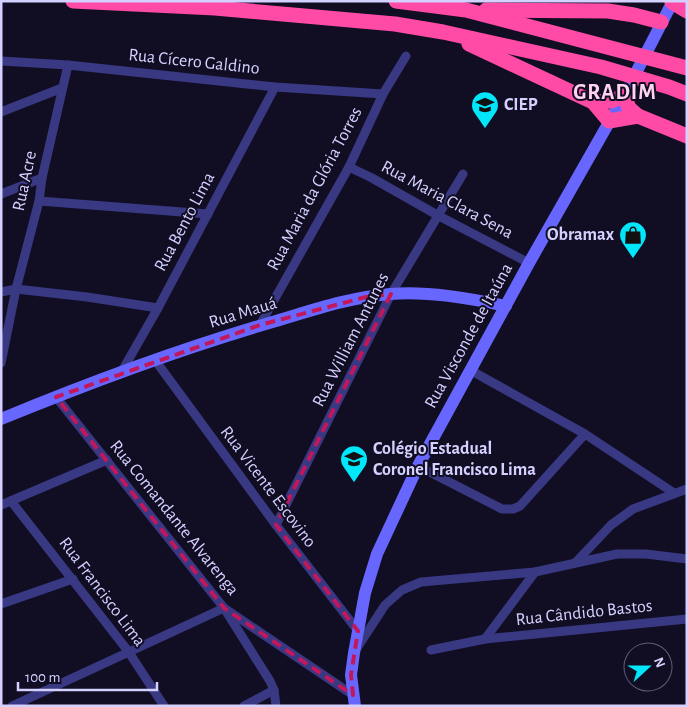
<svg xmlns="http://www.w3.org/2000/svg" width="688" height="707" font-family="'Alegreya Sans',sans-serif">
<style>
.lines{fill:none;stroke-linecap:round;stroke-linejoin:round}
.street{stroke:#393883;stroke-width:9}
.secondary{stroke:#6767ff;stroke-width:12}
.highway{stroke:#ff4ba5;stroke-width:15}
.marked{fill:none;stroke:#c2185b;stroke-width:4;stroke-dasharray:10 6;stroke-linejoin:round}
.labels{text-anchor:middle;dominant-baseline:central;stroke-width:4;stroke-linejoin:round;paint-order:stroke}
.street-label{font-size:18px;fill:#d4d0ff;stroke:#110e23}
.poi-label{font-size:18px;font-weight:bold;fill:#d4d0ff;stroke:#110e23;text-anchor:start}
.district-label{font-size:22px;font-weight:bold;letter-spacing:1px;fill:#ffd2f0;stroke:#110e23}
</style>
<rect width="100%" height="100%" fill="#110e23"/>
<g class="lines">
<!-- street -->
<g class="street">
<path d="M1 61 68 65 275 87 383 94"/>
<path d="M1 112 62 88"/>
<path d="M349 167 372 178 439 216 529 263"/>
<path d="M1 194 42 178"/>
<path d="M39 201 208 214"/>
<path d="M1 292 16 289 87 297 158 308"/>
<path d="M260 325 349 167 383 94 406 56"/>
<path d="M155 360 276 525 358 631"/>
<path d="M1 363 16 289 39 201 42 178 68 65"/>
<path d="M470 370 585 434 674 493"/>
<path d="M122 371 158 308 275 87"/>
<path d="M56 397 224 608 353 695"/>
<path d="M418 466 502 509H513L520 506 585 434"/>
<path d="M11 501 128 651 164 706"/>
<path d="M1 505 107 460"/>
<path d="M276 525 391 294 463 174"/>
<path d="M576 562 611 525 633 509 687 489"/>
<path d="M1 604 73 579"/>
<path d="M485 639 535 572"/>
<path d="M357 648 385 605 402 590 421 582 535 572 617 554H646L687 559"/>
<path d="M431 650 485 639 687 619"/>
<path d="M12 706 224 608 270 681 274 690 276 706"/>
<path d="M244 706 274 690"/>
</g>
<!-- secondary -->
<g class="secondary">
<path d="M1 419C91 382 182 348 276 321 313 310 351 297 390 294 428 291 468 298 506 306"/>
<path d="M355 706 351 675 354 653 365 593 377 554 418 466 529 263 624 96 673 1"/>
</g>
<!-- highway -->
<g class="highway">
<path d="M73 1 215 8 395 24 443 32 601 67 669 87 687 94"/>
<path d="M396 1 466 10 687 68"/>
<path d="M672 2 687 11"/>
<path d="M486 10 608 11 634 15 661 22"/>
<path d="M469 44 593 102 609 121 638 116 687 136"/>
<path d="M593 102 611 101 624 96 629 108 638 116"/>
</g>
</g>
<!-- marked area -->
<path class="marked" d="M391 294 276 525 358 631 351 675 353 695 224 608 56 397 260 325 366 297Z"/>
<!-- icons -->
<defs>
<g id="school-pin" transform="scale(1.4375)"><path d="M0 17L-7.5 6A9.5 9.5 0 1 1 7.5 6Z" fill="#00e7fb" stroke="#110e23"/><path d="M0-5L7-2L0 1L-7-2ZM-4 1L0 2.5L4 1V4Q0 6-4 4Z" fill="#111"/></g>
<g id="shop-pin" transform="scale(1.4375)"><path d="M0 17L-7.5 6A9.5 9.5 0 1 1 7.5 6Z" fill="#00e7fb" stroke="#110e23"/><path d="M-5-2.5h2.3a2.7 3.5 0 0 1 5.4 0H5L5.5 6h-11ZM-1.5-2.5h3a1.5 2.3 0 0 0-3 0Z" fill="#111"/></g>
</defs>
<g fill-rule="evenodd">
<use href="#school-pin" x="485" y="105"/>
<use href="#shop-pin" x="633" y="235"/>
<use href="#school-pin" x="354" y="459"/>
</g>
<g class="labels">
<!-- street labels -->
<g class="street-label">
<text transform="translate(194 62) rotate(6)">Rua Cícero Galdino</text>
<text transform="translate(25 181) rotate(-78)">Rua Acre</text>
<text transform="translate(315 189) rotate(-62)">Rua Maria da Glória Torres</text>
<text transform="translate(447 200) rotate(28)">Rua Maria Clara Sena</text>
<text transform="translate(185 222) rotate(-62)">Rua Bento Lima</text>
<text transform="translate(243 313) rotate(-17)">Rua Mauá</text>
<text transform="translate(469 336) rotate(-61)">Rua Visconde de Itaúna</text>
<text transform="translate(351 340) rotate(-63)">Rua William Antunes</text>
<text transform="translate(268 487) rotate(53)">Rua Vicente Escovino</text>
<text transform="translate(174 518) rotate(51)">Rua Comandante Alvarenga</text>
<text transform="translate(102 592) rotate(53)">Rua Francisco Lima</text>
<text transform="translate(584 613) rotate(-6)">Rua Cândido Bastos</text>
</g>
<!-- poi labels -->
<g class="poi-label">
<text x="504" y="105">CIEP</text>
<text x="614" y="235" text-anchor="end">Obramax</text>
<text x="373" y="449">Colégio Estadual<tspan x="373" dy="21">Coronel Francisco Lima</tspan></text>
</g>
<!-- district labels -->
<g class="district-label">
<text x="615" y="92">GRADIM</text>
</g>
</g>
<!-- border -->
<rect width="688" height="707" fill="none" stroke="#d4d0ff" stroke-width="5"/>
<!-- north arrow -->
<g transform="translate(648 667) rotate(69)"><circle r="24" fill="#110e23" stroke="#5f5c7b"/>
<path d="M0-4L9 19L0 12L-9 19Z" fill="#00e7fb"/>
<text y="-8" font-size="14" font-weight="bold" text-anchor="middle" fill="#d4d0ff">N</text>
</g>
<!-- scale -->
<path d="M18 682v8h139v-8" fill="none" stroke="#d4d0ff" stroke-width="2.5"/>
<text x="25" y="682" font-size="15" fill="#d4d0ff" stroke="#110e23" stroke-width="4" paint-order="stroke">100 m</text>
</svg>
